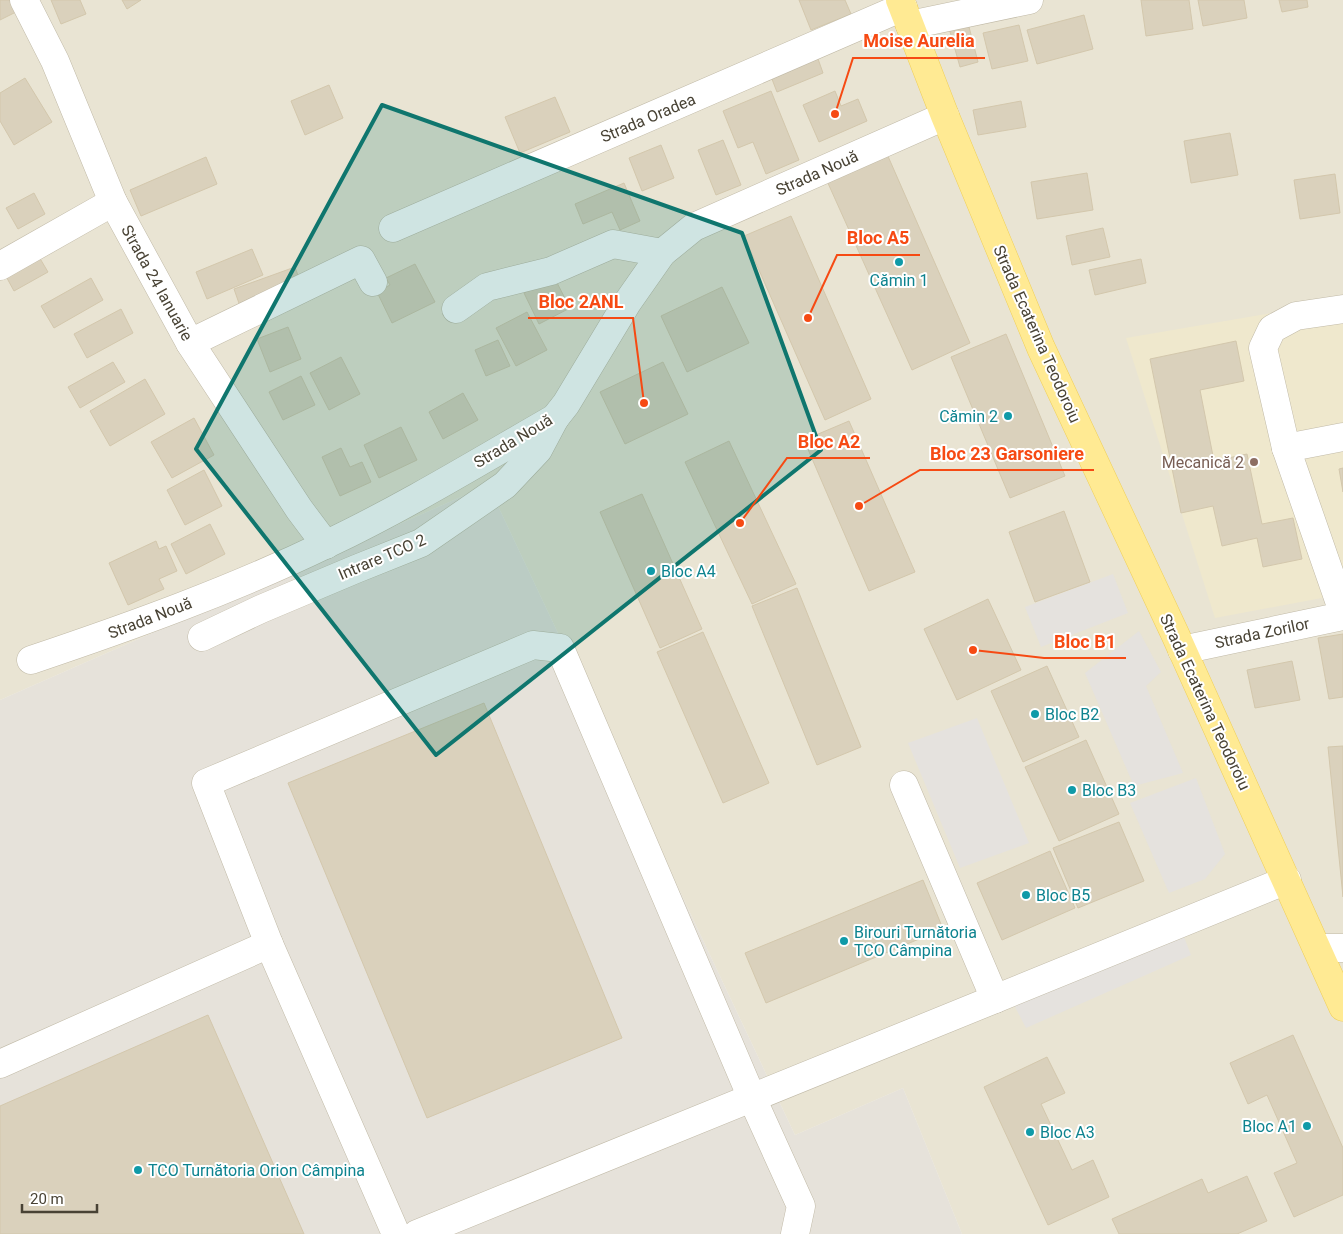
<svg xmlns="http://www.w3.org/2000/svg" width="1343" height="1234" font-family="Roboto,sans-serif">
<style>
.residential{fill:#e9e4d3}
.industrial{fill:#e6e2da}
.education{fill:#efe8cd}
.parking{fill:#e5e2de}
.building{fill:#dad1bc;stroke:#d3c7ac}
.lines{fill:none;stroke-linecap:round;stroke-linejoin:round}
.minor-casing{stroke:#c1baa7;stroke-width:29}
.major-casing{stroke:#f0cf57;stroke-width:29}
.minor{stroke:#fff;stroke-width:28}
.major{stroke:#ffea93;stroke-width:28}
.marked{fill:#0f766e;fill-opacity:0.2;stroke:#0f766e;stroke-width:4;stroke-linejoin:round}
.culture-dot{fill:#0f9aa8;stroke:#fff;stroke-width:2}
.education-dot{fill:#8d6e63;stroke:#fff;stroke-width:2}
.labels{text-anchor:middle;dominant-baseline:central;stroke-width:4;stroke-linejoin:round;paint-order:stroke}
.street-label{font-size:16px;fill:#484234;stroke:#fff}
.culture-label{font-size:16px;fill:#0d838f;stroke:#fff;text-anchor:start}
.education-label{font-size:16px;fill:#785e54;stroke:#fff;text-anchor:end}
.leader{fill:none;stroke:#f64a13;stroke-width:2}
.callout-dot{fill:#f64a13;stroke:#fff;stroke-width:2}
.callout-label{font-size:18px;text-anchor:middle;font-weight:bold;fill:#f64a13;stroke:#fff;stroke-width:4;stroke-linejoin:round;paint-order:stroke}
</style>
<rect width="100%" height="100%" fill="#f4f1e5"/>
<!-- residential -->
<path class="residential" d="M0 0H1343V1234H962L903 1088 795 1135 488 485 0 700Z"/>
<!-- industrial -->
<path class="industrial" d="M488 485 795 1135 903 1088 962 1234H0V700Z"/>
<!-- education -->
<path class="education" d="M1343 301V594L1215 618 1126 338Z"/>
<!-- parking -->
<g class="parking">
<path d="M1113 574 1128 613 1041 647 1025 607Z"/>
<path d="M1139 631 1161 672 1146 686 1183 773 1134 786 1085 673Z"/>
<path d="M977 718 1029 843 960 868 908 743Z"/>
<path d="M1196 778 1225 854 1205 879 1169 893 1130 803Z"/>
<path d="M1184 937 1191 955 1026 1028 1014 1005Z"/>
</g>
<!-- building -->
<g class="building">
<path d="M0 0H10L16 12 0 20Z"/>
<path d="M51 0H80L86 14 61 24Z"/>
<path d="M122 0H141L127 9Z"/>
<path d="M799 0H845L851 14 811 30Z"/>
<path d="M1141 0H1189L1193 29 1146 36Z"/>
<path d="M1198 0H1244L1247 18 1203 26Z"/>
<path d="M1279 0H1307L1308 7 1282 12Z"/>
<path d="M1084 15 1093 49 1037 64 1027 30Z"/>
<path d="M968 23 978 62 960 67 949 28Z"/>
<path d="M1019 25 1028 61 992 69 983 33Z"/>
<path d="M817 56 823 73 777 92 770 74Z"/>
<path d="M25 78 52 122 14 145 0 121V93Z"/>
<path d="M329 85 343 118 305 135 291 101Z"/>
<path d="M771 91 799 160 766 174 753 142 738 148 723 111Z"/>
<path d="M835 91 841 106 858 99 867 121 819 142 803 105Z"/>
<path d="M555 97 570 132 520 153 505 117Z"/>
<path d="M1021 101 1026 127 978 135 973 110Z"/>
<path d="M1230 133 1238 175 1191 183 1184 141Z"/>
<path d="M723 140 741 185 716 195 698 150Z"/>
<path d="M661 145 674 178 642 191 629 158Z"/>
<path d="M887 154 970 343 912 370 827 181Z"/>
<path d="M206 157 217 184 141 216 130 190Z"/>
<path d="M1087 173 1093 210 1037 219 1031 182Z"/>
<path d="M1335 174 1340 213 1300 219 1294 180Z"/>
<path d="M624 183 640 221 620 230 612 212 583 224 575 204Z"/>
<path d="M34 193 45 214 18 229 6 208Z"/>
<path d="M791 216 871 399 825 420 744 236Z"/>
<path d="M1103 228 1110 257 1072 265 1066 236Z"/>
<path d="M252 249 263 275 207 299 196 272Z"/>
<path d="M35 250 48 272 14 291 2 269Z"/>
<path d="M1141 259 1146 283 1095 295 1089 270Z"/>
<path d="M415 264 435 302 392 323 377 292 390 285 386 278Z"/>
<path d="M295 267 302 287 241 309 234 289Z"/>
<path d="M554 277 570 308 539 324 524 293Z"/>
<path d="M91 278 103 300 54 328 41 306Z"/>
<path d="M722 287 749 343 687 372 661 316Z"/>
<path d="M121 309 133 333 87 358 74 334Z"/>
<path d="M527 312 547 350 516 366 496 328Z"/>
<path d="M288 327 301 359 270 372 257 339Z"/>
<path d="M1006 334 1065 476 1010 498 951 357Z"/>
<path d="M498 340 510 366 486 376 475 350Z"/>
<path d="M1236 341 1244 381 1200 390 1214 461 1247 454 1262 524 1293 518 1302 559 1263 567 1257 538 1222 546 1213 506 1181 513 1150 359Z"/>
<path d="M341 357 360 394 329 410 310 373Z"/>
<path d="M113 362 125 382 80 408 68 387Z"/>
<path d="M663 362 688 414 625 444 600 392Z"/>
<path d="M301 376 315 405 283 420 269 392Z"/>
<path d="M145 379 165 414 110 446 90 411Z"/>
<path d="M463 393 478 420 443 439 429 412Z"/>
<path d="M194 418 214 455 172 478 151 442Z"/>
<path d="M849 421 915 572 869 591 804 440Z"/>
<path d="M401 427 417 460 379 478 364 445Z"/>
<path d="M729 441 796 584 752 604 685 462Z"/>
<path d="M341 448 350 467 362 462 371 482 340 496 322 457Z"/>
<path d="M1343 468V492L1339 469Z"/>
<path d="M204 470 222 506 185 525 167 490Z"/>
<path d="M642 494 702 629 660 648 600 512Z"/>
<path d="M1064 511 1090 582 1035 602 1009 532Z"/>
<path d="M210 524 225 554 186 574 171 544Z"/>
<path d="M156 541 159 549 166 546 177 571 159 579 164 589 128 605 109 563Z"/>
<path d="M797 588 861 747 817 765 752 606Z"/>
<path d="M988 599 1021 670 957 700 924 629Z"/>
<path d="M703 632 769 783 723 803 657 652Z"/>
<path d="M1343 634V697L1329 699 1318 638Z"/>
<path d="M1292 661 1300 700 1255 708 1247 670Z"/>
<path d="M1047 666 1079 737 1023 762 991 691Z"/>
<path d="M484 703 622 1038 427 1118 288 783Z"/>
<path d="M1086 740 1119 814 1059 841 1025 767Z"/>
<path d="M1343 746V897L1328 747Z"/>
<path d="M1119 822 1144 881 1078 908 1053 848Z"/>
<path d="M1050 851 1075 908 1002 940 977 883Z"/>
<path d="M923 880 943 929 766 1003 745 953Z"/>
<path d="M208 1015 304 1234H0V1106Z"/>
<path d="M1293 1035 1343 1148V1195L1294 1217 1274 1173 1297 1163 1267 1095 1248 1104 1230 1063Z"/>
<path d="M1047 1057 1065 1093 1041 1104 1072 1170 1093 1160 1109 1197 1048 1225 984 1087Z"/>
<path d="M1247 1176 1267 1221 1237 1234H1119L1112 1219 1202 1179 1208 1193Z"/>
</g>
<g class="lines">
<!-- minor casing -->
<g class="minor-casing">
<g id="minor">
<path d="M24 0 55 61 113 202 190 343 299 509 326 545"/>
<path d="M910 25 1029 0"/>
<path d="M393 228 903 7"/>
<path d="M0 266 113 202"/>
<path d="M456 309 487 287 551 271 613 244 662 253"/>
<path d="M1343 309 1296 316 1272 329 1263 348 1286 448 1343 612"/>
<path d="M190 343 361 260 373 282"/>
<path d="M1286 448 1343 437"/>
<path d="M202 637 261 609 356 569 421 543 505 485 538 450 555 418"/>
<path d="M1182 650 1343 616"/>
<path d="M31 660C132 626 232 590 327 544 405 507 480 461 555 418L566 404 627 303 662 253 694 227 945 116"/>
<path d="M904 785 995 999 1287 880"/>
<path d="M269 944 206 783 533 645 560 648 752 1098 801 1206 795 1234"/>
<path d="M1317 948H1343"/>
<path d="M0 1064 269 944 396 1234"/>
<path d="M417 1234 995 999"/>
</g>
</g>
<!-- major casing -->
<g class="major-casing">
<path id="major" d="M900 0 945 116 1041 348 1175 634 1343 1007"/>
</g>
<!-- minor -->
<use href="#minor" class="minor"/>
<!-- major -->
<use href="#major" class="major"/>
</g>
<!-- marked area -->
<path class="marked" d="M382 105 742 233 821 450 436 755 196 449Z"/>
<!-- markers -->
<g class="culture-dot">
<circle cx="899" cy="262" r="5"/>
<circle cx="1008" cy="416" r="5"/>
<circle cx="651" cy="571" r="5"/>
<circle cx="1035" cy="714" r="5"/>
<circle cx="1072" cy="790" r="5"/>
<circle cx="1026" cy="895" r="5"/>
<circle cx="844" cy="941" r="5"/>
<circle cx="1307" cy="1126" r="5"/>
<circle cx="1030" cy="1132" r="5"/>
<circle cx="138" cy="1170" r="5"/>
</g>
<circle class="education-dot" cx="1254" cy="462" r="5"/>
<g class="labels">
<!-- street labels -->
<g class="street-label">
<text transform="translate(648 118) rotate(-23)">Strada Oradea</text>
<text transform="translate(817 173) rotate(-24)">Strada Nouă</text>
<text transform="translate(157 283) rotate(61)">Strada 24 Ianuarie</text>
<text transform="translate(1037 334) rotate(66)">Strada Ecaterina Teodoroiu</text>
<text transform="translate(513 441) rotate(-31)">Strada Nouă</text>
<text transform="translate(382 557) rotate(-23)">Intrare TCO 2</text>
<text transform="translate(150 618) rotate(-21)">Strada Nouă</text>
<text transform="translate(1262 633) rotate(-12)">Strada Zorilor</text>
<text transform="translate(1205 702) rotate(65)">Strada Ecaterina Teodoroiu</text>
</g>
<!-- culture labels -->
<g class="culture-label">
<text x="899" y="280" text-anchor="middle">Cămin 1</text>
<text x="998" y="416" text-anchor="end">Cămin 2</text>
<text x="661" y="571">Bloc A4</text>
<text x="1045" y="714">Bloc B2</text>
<text x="1082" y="790">Bloc B3</text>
<text x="1036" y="895">Bloc B5</text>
<text x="854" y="932">Birouri Turnătoria<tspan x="854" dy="18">TCO Câmpina</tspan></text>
<text x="1297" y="1126" text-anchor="end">Bloc A1</text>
<text x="1040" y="1132">Bloc A3</text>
<text x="148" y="1170">TCO Turnătoria Orion Câmpina</text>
</g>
<!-- education labels -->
<g class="education-label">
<text x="1244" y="462">Mecanică 2</text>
</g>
</g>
<!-- callouts -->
<path class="leader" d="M835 114L853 58H985M808 318L837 255H920M644 403L633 318H528M740 523L787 458H870M859 506L920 470H1094M973 650L1044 658H1126"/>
<g class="callout-dot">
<circle cx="835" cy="114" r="5"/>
<circle cx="808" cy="318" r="5"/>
<circle cx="644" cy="403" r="5"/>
<circle cx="740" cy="523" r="5"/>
<circle cx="859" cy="506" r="5"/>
<circle cx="973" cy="650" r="5"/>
</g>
<g class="callout-label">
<text x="919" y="47">Moise Aurelia</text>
<text x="878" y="244">Bloc A5</text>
<text x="581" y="308">Bloc 2ANL</text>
<text x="829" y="448">Bloc A2</text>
<text x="1007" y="460">Bloc 23 Garsoniere</text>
<text x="1085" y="648">Bloc B1</text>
</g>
<!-- scale -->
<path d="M22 1204v8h75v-8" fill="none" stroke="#484234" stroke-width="2.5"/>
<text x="30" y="1204" font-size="15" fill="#484234" stroke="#ffffff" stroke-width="4" paint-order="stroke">20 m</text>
</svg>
